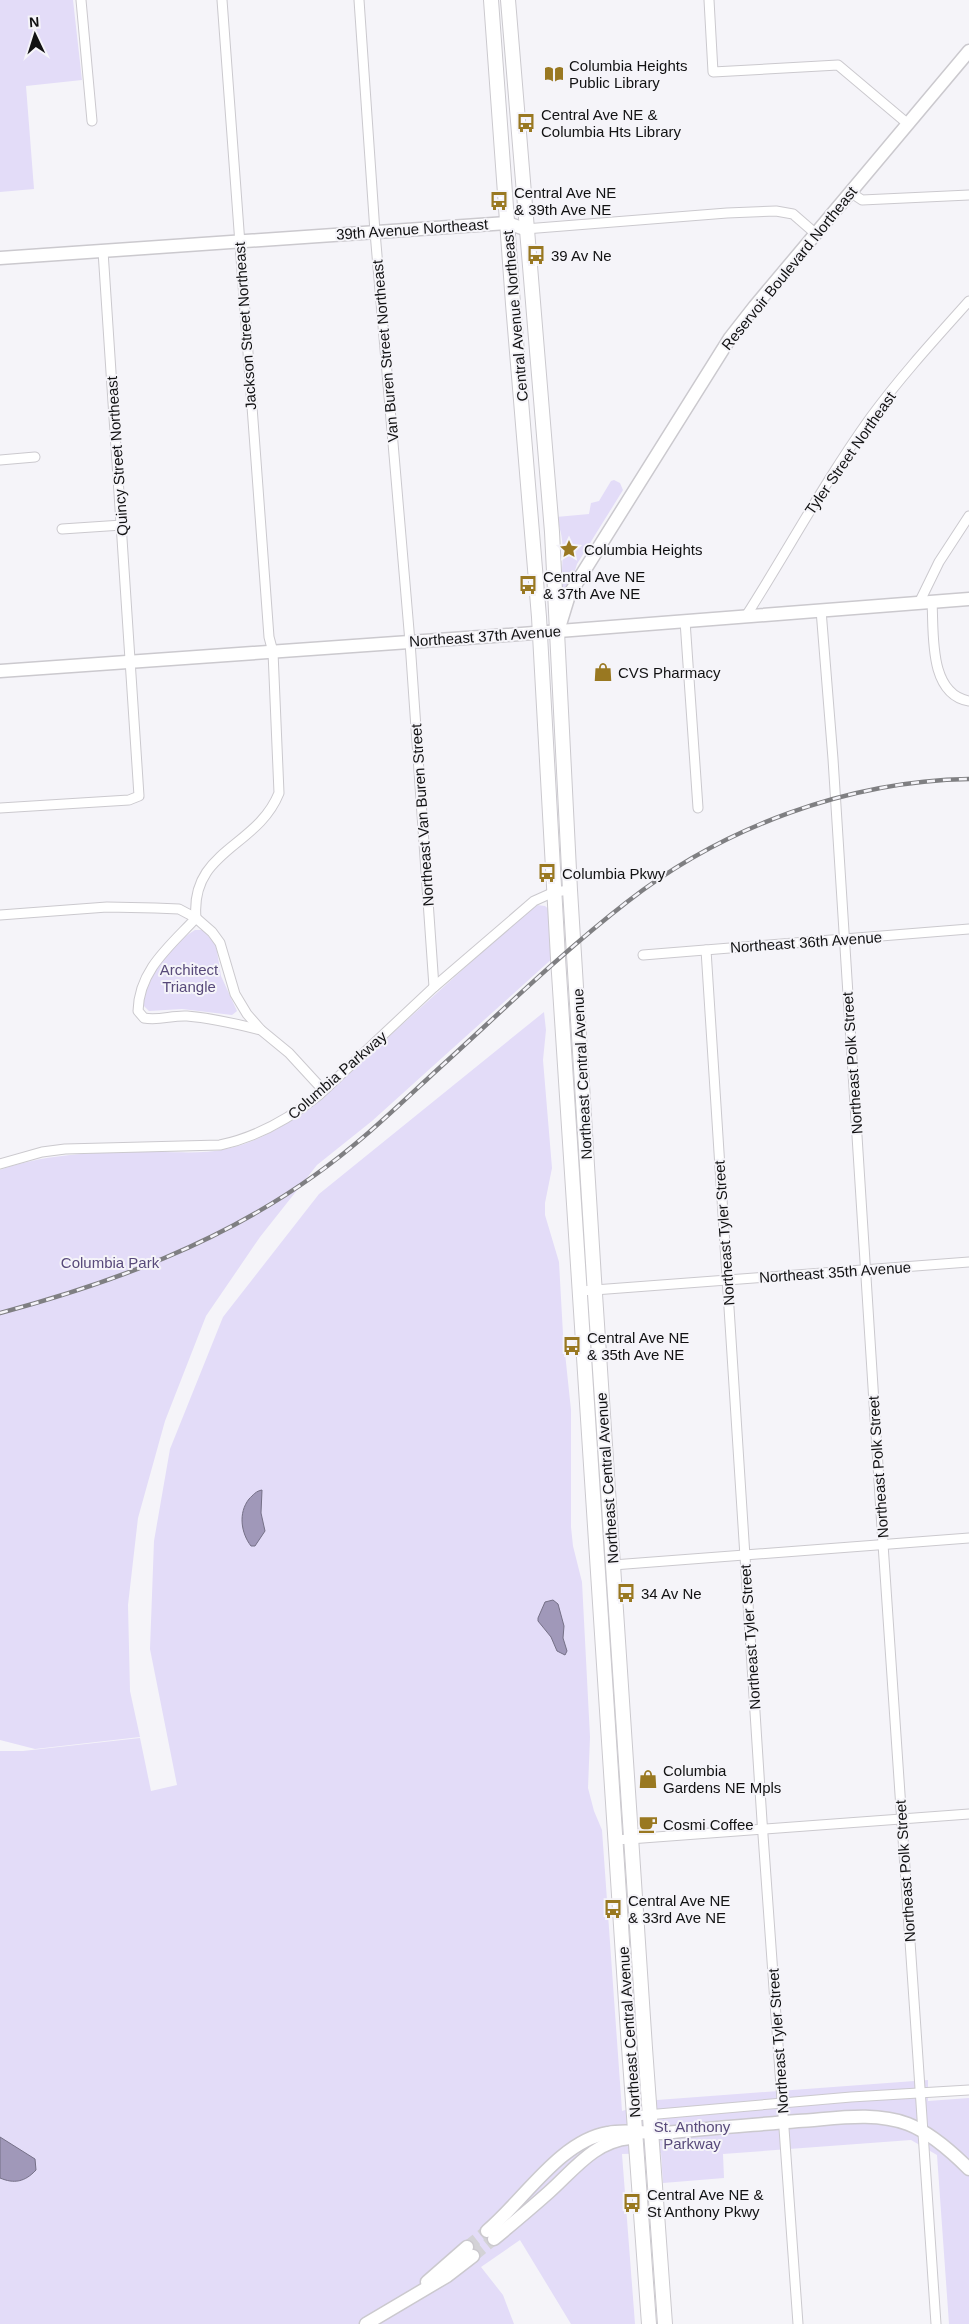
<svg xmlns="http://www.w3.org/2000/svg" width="969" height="2324" font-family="Helvetica,sans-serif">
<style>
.green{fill:#e3dcf8}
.water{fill:#a098b9;stroke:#757087}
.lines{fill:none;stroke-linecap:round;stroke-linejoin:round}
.secondary-tunnel{stroke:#d3d2d6;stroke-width:12;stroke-dasharray:12 6;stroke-linecap:butt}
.street-casing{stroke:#cbc9ce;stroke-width:11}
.secondary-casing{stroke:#cbc9ce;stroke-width:15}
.primary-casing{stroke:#cbc9ce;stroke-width:16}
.street{stroke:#fff;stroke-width:9}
.secondary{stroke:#fff;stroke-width:12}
.primary{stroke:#fff;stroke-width:14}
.rail-casing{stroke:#7f7f82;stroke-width:4.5}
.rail{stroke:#f5f4f9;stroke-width:2.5;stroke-dasharray:8;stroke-linecap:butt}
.labels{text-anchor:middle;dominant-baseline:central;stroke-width:4;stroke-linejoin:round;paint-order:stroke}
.poi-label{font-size:15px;fill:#121213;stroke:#f5f4f9;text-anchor:start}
.street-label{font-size:15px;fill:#121213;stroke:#f5f4f9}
.park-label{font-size:15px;fill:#584a7a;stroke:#f5f4f9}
</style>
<rect width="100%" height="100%" fill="#f5f4f9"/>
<!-- green -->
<g class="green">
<path d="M0 0H73L82 80 26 86 34 189 0 192Z"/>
<path d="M614 480 620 483 623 490 577 564 573 577 562 591C560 561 568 548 556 517L589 514 591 503 599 501 611 481Z"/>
<path d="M537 905 545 906 551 911 554 957 372 1121 317 1165 260 1237 206 1316 165 1421 138 1518 128 1605 130 1691 140 1737 35 1749 0 1740V1170C50 1152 105 1152 158 1152 180 1152 205 1154 226 1149 259 1142 284 1126 311 1107L512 925Z"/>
<path d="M195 930H203L216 945 221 976 237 1011 232 1015 182 1009 149 1011 143 1005C147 976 170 945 195 930Z"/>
<path d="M544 1012 546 1030 543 1060 552 1168 545 1203V1215L559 1262 563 1334 571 1410V1527L573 1546 582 1582 590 1737 588 1788 594 1811 602 1830 622 2111 657 2100 928 2080V2101L969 2098V2324H949L937 2155 911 2140 723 2154 724 2178 663 2183 661 2153 622 2154 635 2324H571L520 2240 481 2267 503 2295 514 2324H0V1751H23L140 1738 151 1791 177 1785 150 1649 154 1541 170 1449 223 1317 319 1194Z"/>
</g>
<!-- water -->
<g class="water">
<path d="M262 1490 261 1513 265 1531 255 1546H251C241 1533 238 1513 249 1499 253 1495 256 1491 262 1490Z"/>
<path d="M553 1600 558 1604 564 1626 563 1638 567 1651 565 1655 557 1651 551 1637 538 1621V1618L545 1602Z"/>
<path d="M0 2137 35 2159 36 2170C25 2182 14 2184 0 2178Z"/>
</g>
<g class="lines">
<!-- secondary-tunnel -->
<g class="secondary-tunnel">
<path d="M467 2247 487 2231"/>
<path d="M473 2256 494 2239"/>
</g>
<!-- street casing -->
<g class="street-casing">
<g id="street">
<path d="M81 0 92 121"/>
<path d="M222 0 269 637 273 652 279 793C257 848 190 850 196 918 170 946 139 970 138 1011L144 1018C159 1021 172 1015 187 1016 212 1018 237 1024 261 1030"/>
<path d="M359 0 375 232 410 642 434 987"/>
<path d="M709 0 713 72 838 65 908 124"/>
<path d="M850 192 862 200 969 195"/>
<path d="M525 229 727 213 776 211 793 214 816 234"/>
<path d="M0 460 35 457"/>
<path d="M62 529 122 525"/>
<path d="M932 602C934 632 928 694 969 701"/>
<path d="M919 603 939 562 969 516"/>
<path d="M821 610 833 759 883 1544 936 2324"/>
<path d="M746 616C788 550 825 481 871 417 901 376 935 339 969 301"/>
<path d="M685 621 698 808"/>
<path d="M0 808 129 800 139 796 103 251"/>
<path d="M0 915 107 907 155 908 179 909 196 918 212 932 220 943 235 994 247 1014 261 1030 289 1053 323 1090"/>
<path d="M706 950 762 1821 798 2324"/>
<path d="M643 955 969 929"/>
<path d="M0 1164 42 1152 65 1149 220 1145C258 1137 289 1119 319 1095L434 987 534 901 554 892 570 890"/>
<path d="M581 1291 969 1262"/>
<path d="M613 1565 969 1538"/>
<path d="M616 1840 969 1814"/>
<path d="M635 2116 851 2097 969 2090"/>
</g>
</g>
<!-- secondary casing -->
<g class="secondary-casing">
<g id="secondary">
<path d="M0 258 507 223 525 229"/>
<path d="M558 631 569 595 730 338 755 306 969 51"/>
<path d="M0 671 494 636 969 599"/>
<path d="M487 2231C524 2200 560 2141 608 2133 627 2129 645 2134 665 2133 709 2128 754 2125 798 2121 833 2119 874 2111 908 2124 931 2133 952 2152 969 2169"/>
<path d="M494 2239C512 2224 530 2209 548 2193 573 2171 594 2141 630 2138"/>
<path d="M427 2282 467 2247"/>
<path d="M366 2324 447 2276 473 2256"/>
</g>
</g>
<!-- primary casing -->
<g class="primary-casing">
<g id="primary">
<path d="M491 0 513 304 539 617 558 958 628 2033 649 2324"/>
<path d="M508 0 552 532 570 890 594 1279 645 2048 665 2324"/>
</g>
</g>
<!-- street -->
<use href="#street" class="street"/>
<!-- secondary -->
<use href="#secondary" class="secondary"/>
<!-- primary -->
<use href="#primary" class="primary"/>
<!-- rail casing -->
<g class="rail-casing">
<path id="rail" d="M0 1313C112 1283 220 1243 315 1175 359 1144 397 1107 436 1071 499 1014 560 954 627 902 723 827 848 781 969 779"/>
</g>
<!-- rail -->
<use href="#rail" class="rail"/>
</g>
<!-- icons -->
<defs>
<g id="library-bare" transform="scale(1.5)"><path d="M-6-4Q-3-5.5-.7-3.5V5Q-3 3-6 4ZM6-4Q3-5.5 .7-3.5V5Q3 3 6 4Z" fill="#997821" stroke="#f5f4f9" stroke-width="2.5" paint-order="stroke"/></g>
<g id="bus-bare" transform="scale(1.5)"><path d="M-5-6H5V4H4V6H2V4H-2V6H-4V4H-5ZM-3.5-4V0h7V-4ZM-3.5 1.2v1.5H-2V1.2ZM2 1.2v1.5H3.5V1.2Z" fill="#997821" stroke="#f5f4f9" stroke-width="2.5" paint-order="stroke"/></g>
<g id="sight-bare" transform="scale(1.5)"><path d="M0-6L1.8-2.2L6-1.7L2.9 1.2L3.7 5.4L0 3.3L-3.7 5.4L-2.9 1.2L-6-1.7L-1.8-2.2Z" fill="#997821" stroke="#f5f4f9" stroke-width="2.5" paint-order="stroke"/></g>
<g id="shop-bare" transform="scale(1.5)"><path d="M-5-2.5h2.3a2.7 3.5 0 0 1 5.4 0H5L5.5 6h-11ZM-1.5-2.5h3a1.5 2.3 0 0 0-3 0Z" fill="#997821" stroke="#f5f4f9" stroke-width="2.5" paint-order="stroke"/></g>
<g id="cafe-bare" transform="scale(1.5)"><path d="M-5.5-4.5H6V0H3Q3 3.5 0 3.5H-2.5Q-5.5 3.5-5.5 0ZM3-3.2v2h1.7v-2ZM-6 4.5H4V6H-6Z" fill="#997821" stroke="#f5f4f9" stroke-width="2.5" paint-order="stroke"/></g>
</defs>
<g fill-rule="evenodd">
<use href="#library-bare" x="554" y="74"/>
<use href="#bus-bare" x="526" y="123"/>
<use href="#bus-bare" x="499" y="201"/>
<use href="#bus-bare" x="536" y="255"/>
<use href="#sight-bare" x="569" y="549"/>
<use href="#bus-bare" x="528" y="585"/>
<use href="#shop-bare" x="603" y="672"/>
<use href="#bus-bare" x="547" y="873"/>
<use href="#bus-bare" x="572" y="1346"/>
<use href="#bus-bare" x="626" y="1593"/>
<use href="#shop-bare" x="648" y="1779"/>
<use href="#cafe-bare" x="648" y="1824"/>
<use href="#bus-bare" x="613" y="1909"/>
<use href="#bus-bare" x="632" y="2203"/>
</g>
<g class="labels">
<!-- poi labels -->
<g class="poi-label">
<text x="569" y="65">Columbia Heights<tspan x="569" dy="17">Public Library</tspan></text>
<text x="541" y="114">Central Ave NE &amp;<tspan x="541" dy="17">Columbia Hts Library</tspan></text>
<text x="514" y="192">Central Ave NE<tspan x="514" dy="17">&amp; 39th Ave NE</tspan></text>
<text x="551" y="255">39 Av Ne</text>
<text x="584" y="549">Columbia Heights</text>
<text x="543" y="576">Central Ave NE<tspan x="543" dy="17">&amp; 37th Ave NE</tspan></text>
<text x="618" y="672">CVS Pharmacy</text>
<text x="562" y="873">Columbia Pkwy</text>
<text x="587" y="1337">Central Ave NE<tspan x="587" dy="17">&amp; 35th Ave NE</tspan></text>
<text x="641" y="1593">34 Av Ne</text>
<text x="663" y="1770">Columbia<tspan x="663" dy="17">Gardens NE Mpls</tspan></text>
<text x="663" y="1824">Cosmi Coffee</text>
<text x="628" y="1900">Central Ave NE<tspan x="628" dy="17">&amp; 33rd Ave NE</tspan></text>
<text x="647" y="2194">Central Ave NE &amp;<tspan x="647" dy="17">St Anthony Pkwy</tspan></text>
</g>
<!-- street labels -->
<g class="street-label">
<text transform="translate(412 229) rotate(-4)">39th Avenue Northeast</text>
<text transform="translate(789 268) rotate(-51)">Reservoir Boulevard Northeast</text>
<text transform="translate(515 316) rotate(-95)">Central Avenue Northeast</text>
<text transform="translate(245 326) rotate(-94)">Jackson Street Northeast</text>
<text transform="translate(385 351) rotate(-95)">Van Buren Street Northeast</text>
<text transform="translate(850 453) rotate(-55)">Tyler Street Northeast</text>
<text transform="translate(117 456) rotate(-94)">Quincy Street Northeast</text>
<text transform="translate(485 636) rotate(-4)">Northeast 37th Avenue</text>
<text transform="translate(422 815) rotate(-94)">Northeast Van Buren Street</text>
<text transform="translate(806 942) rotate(-4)">Northeast 36th Avenue</text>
<text transform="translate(852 1063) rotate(-94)">Northeast Polk Street</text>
<text transform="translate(582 1074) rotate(-93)">Northeast Central Avenue</text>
<text transform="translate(337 1075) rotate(-41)">Columbia Parkway</text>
<text transform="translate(724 1233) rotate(-94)">Northeast Tyler Street</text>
<text transform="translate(835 1272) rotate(-4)">Northeast 35th Avenue</text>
<text transform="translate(878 1467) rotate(-94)">Northeast Polk Street</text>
<text transform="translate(607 1478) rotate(-94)">Northeast Central Avenue</text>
<text transform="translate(750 1637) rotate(-94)">Northeast Tyler Street</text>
<text transform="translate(905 1871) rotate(-94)">Northeast Polk Street</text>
<text transform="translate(629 2032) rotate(-94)">Northeast Central Avenue</text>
<text transform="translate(778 2041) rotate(-94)">Northeast Tyler Street</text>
</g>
<!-- park labels -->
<g class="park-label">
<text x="189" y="969">Architect<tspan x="189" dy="17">Triangle</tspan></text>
<text x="110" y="1262">Columbia Park</text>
<text x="692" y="2126">St. Anthony<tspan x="692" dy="17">Parkway</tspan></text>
</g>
</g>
<!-- north arrow -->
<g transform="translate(35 35) rotate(356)" stroke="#f5f4f9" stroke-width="4" paint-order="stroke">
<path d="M0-4L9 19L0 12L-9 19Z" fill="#121213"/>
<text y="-8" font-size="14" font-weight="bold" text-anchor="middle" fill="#121213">N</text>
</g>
</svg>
